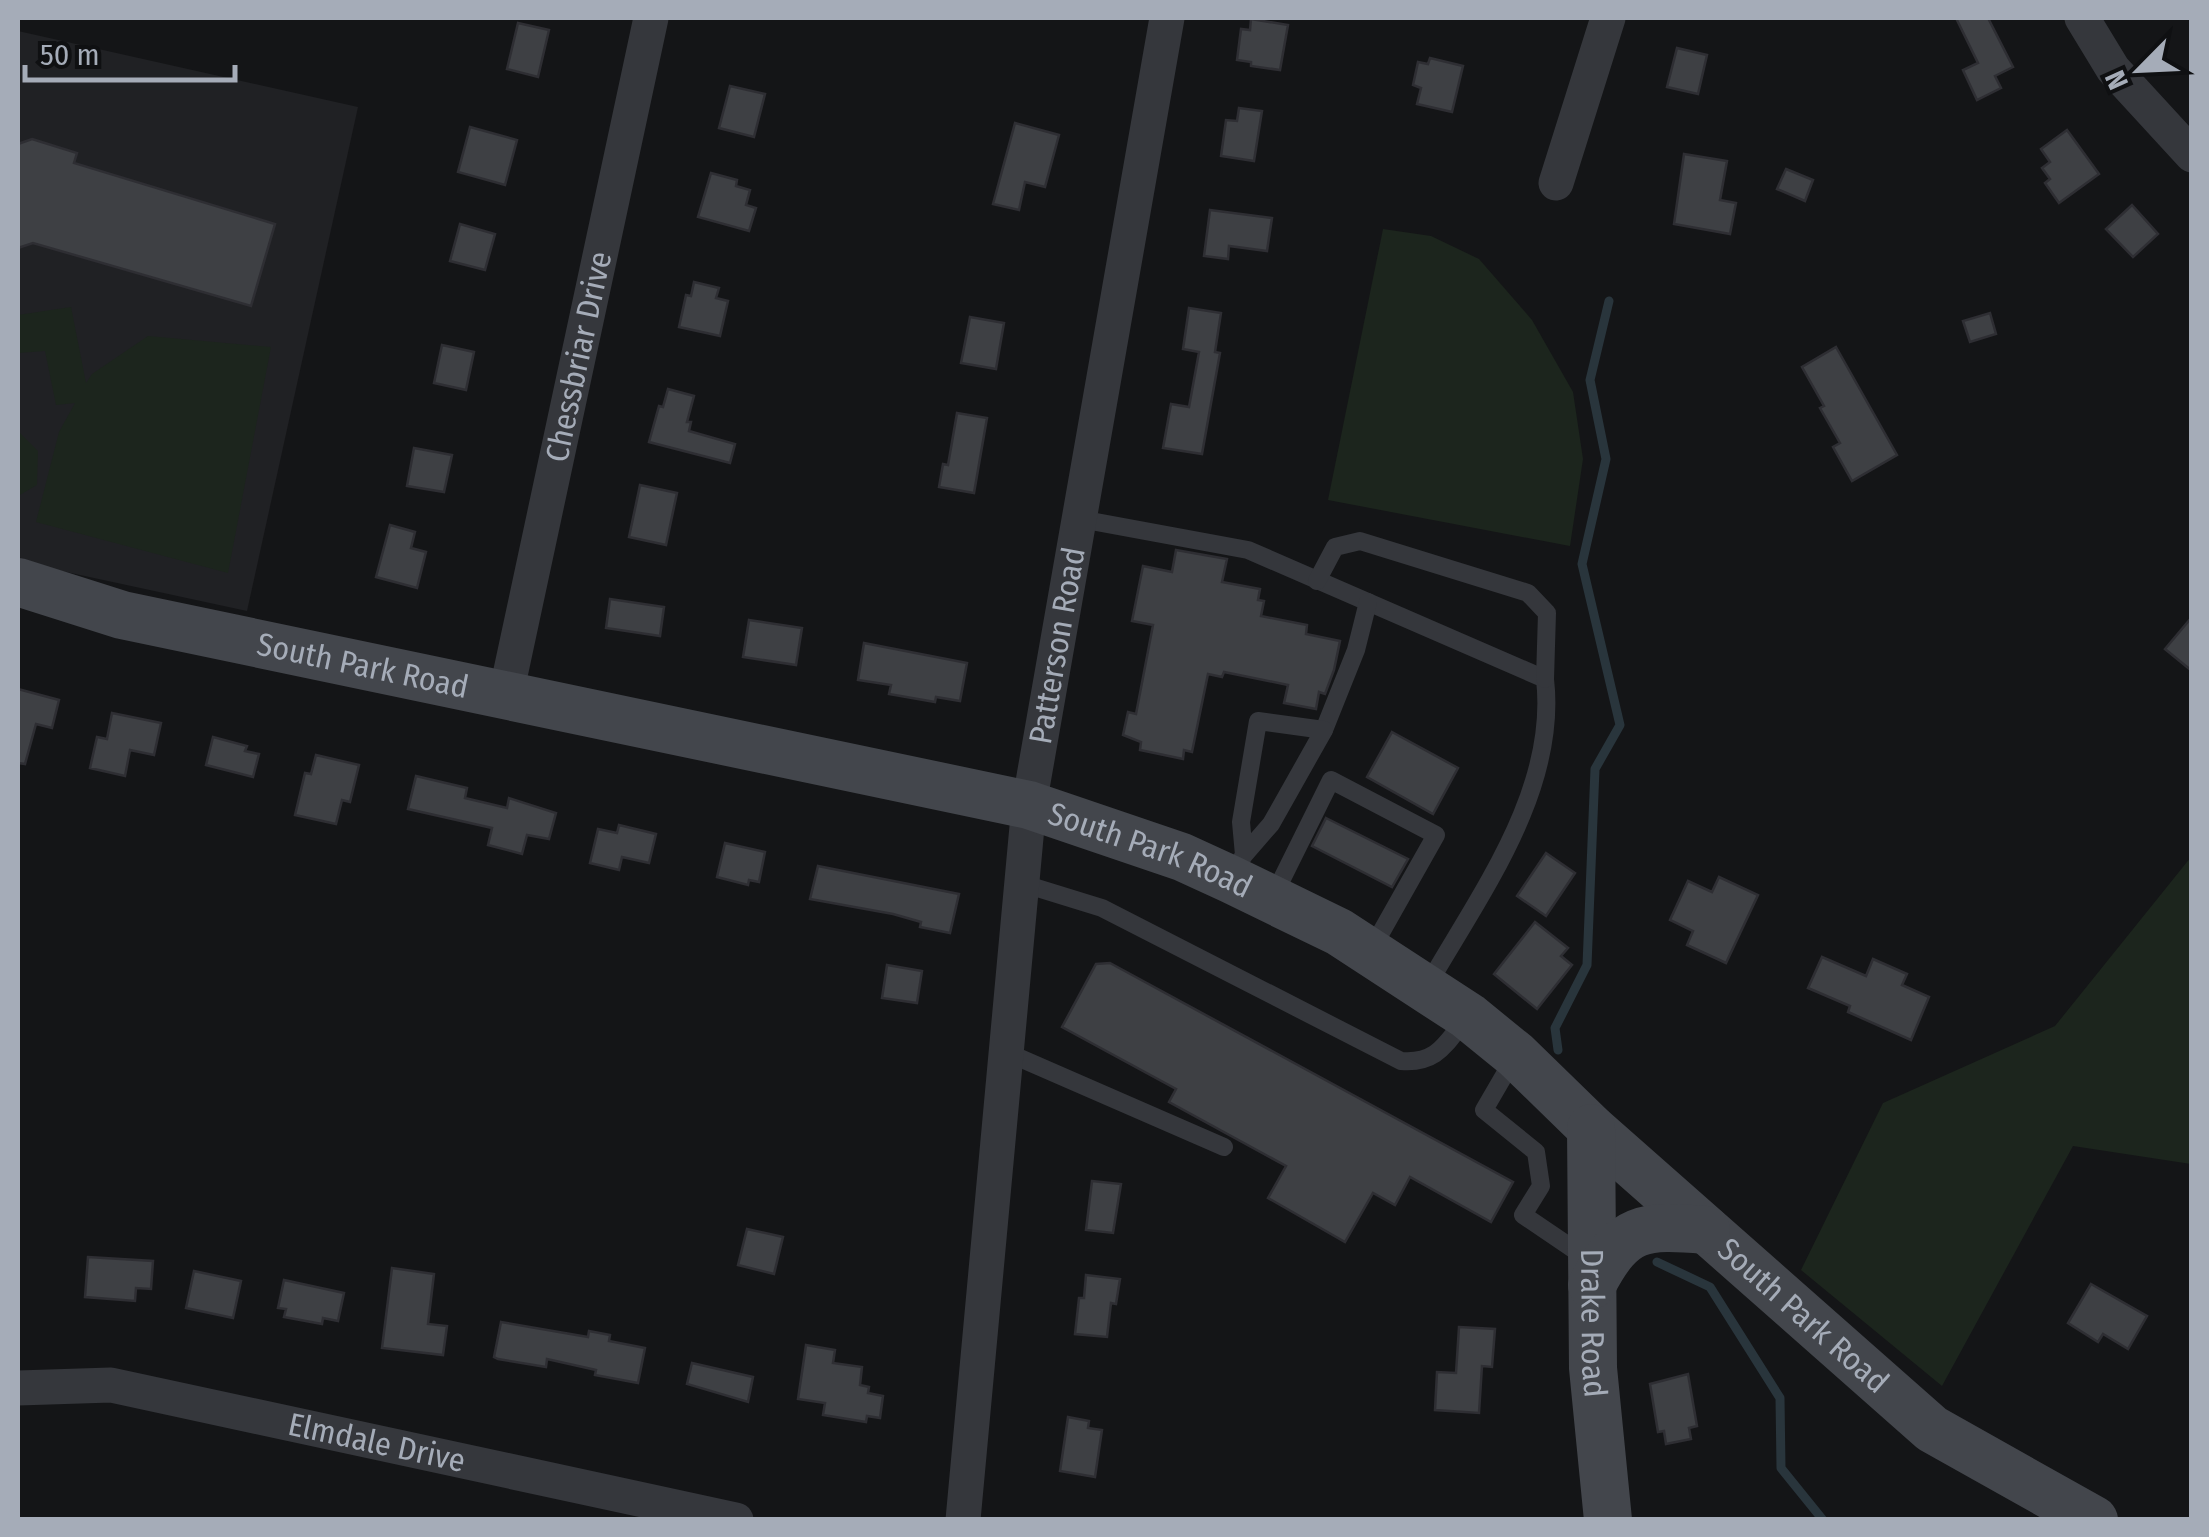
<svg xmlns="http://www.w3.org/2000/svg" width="2209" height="1537" font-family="'Fira Sans Condensed',sans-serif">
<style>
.built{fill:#202124}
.green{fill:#1c251d}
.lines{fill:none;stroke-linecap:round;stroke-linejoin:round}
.stream{stroke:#29353c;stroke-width:9}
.building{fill:#3e4044;stroke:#2e2e33;stroke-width:2.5}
.lane{stroke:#35373c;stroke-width:18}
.street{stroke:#35373c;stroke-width:35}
.secondary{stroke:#43464c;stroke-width:48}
.labels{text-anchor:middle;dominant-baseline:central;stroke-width:8;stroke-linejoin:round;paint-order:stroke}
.street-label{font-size:32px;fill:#a5acb8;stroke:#0f1012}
</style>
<rect width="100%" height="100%" fill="#141517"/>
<!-- built -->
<path class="built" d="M18 31 358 107 247 611 57 570 18 557Z"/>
<!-- green -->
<g class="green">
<path d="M1383 229 1431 236 1479 259 1532 320 1573 392 1583 459 1570 546 1328 500Z"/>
<path d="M71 307 86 383 92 374 148 336 271 347 228 573 36 522 59 432 75 403 56 405 45 351 18 353V315Z"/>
<path d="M18 431 38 451 37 485 18 496Z"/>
<path d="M2191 857V1164L2073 1146 1942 1386 1801 1270 1883 1103 2055 1026Z"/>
</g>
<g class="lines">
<!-- stream -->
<g class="stream">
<path d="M1558 1050 1555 1028 1587 965 1595 769 1620 725 1582 564 1606 459 1590 380 1609 301"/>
<path d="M1657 1262 1710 1287 1780 1398 1781 1468 1823 1520"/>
</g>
</g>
<!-- building -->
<g class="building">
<path d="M1956 18H1988L2013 67 1995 76 2001 88 1977 100 1963 70 1978 63Z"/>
<path d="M1251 19 1288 25 1280 70 1251 66V62L1237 60 1241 29 1250 30Z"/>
<path d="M518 23 549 30 538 77 507 69Z"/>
<path d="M1677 48 1707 55 1698 94 1667 87Z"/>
<path d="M1430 58 1463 66 1452 112 1417 104 1421 88 1413 85 1418 62 1428 64Z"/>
<path d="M730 86 765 94 754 137 719 128Z"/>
<path d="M1239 108 1262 111 1254 161 1221 156 1226 120 1237 121Z"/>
<path d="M1015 123 1059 135 1045 187 1025 182 1019 210 993 204Z"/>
<path d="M470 127 517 140 505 185 458 172Z"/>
<path d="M2067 130 2099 174 2059 203 2045 183 2050 179 2042 168 2050 162 2041 149Z"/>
<path d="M32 139 77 153 74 163 275 224 251 306 33 243 18 248V144Z"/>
<path d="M1684 154 1727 161 1720 200 1736 203 1730 234 1674 224Z"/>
<path d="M1786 169 1813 180 1805 201 1777 189Z"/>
<path d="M711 173 737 180 736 186 750 190 746 205 756 208 749 231 698 217Z"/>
<path d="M2132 205 2158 234 2133 257 2106 229Z"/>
<path d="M1210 210 1272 218 1267 251 1229 246 1228 259 1204 256Z"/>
<path d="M460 224 495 234 485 270 450 261Z"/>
<path d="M694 282 719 288 716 298 728 301 720 336 679 327 686 295 691 296Z"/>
<path d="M1189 308 1221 313 1215 352 1220 353 1202 454 1163 448 1171 404 1189 407 1199 352 1183 349Z"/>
<path d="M1990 313 1996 334 1970 342 1963 321Z"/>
<path d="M970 317 1004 323 996 369 961 363Z"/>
<path d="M442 345 474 352 466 390 434 383Z"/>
<path d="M1836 347 1897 455 1852 481 1833 447 1840 443 1820 408 1824 406 1802 367Z"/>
<path d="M668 389 694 396 687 422H691L689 431 735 444 730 463 649 442 659 406 663 407Z"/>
<path d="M957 413 987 418 974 493 939 487 943 464 948 465Z"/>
<path d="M414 448 452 455 444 492 407 486Z"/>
<path d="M640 485 677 493 666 545 629 537Z"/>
<path d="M390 525 415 532 411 548 426 552 417 588 376 577Z"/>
<path d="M1176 550 1227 559 1222 582 1260 589 1258 600 1264 601 1261 616 1307 625 1306 634 1340 641 1334 670 1325 694 1319 692 1316 709 1284 703 1288 685 1224 672 1222 677 1208 674 1192 752 1184 750 1183 759 1140 750 1141 742 1123 735 1128 712 1136 714 1153 625 1132 621 1143 566 1172 572Z"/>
<path d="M610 599 664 607 660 636 606 628Z"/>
<path d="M2192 617V671L2165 649Z"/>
<path d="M749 620 802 628 796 665 743 657Z"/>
<path d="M864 643 967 663 960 701 936 697 935 702 889 694 891 685 858 680Z"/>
<path d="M18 689 59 700 52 728 36 724 25 764 18 763Z"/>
<path d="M112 713 161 723 154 755 130 750 125 776 90 768 97 737 107 739Z"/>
<path d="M1392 732 1458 768 1433 814 1367 777Z"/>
<path d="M213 737 247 746 245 751 259 754 253 777 206 765Z"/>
<path d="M316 755 359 765 350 802 342 800 336 824 295 815 305 773 311 774Z"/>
<path d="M416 776 467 788 465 798 507 808 509 798 556 813 549 839 527 835 522 854 488 845 492 828 408 809Z"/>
<path d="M1326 818 1408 859 1392 887 1312 846Z"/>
<path d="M619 825 656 834 649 863 622 857 619 870 590 863 598 829 617 833Z"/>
<path d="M725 843 765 852 759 882 749 880 748 885 717 877Z"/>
<path d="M1546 853 1575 873 1546 916 1517 896Z"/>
<path d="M818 866 959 894 950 933 920 927 921 922 893 914 810 899Z"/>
<path d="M1719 877 1758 895 1726 963 1687 945 1693 931 1670 920 1688 881 1712 892Z"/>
<path d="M1535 922 1568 948 1561 956 1572 965 1537 1009 1494 974Z"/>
<path d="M1822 957 1866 976 1873 959 1907 974 1902 985 1929 997 1911 1040 1848 1012 1850 1006 1808 988Z"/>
<path d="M1110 963 1513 1182 1491 1222 1410 1177 1395 1205 1373 1193 1345 1242 1268 1198 1286 1166 1169 1102 1176 1089 1062 1027 1096 964Z"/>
<path d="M887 965 922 971 917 1003 882 998Z"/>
<path d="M1092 1181 1121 1184 1113 1233 1086 1230Z"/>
<path d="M747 1229 783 1237 774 1274 738 1265Z"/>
<path d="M88 1257 153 1261 151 1289 136 1288 135 1301 85 1297Z"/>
<path d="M392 1268 434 1274 428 1324 447 1326 443 1355 382 1348Z"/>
<path d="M194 1271 241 1281 233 1318 186 1308Z"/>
<path d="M1086 1275 1120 1279 1116 1304 1111 1303 1107 1337 1075 1334 1079 1298H1084Z"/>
<path d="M284 1280 344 1293 338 1321 323 1318 322 1324 284 1317 286 1309 278 1308Z"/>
<path d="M2091 1284 2147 1316 2128 1349 2103 1334 2098 1342 2068 1323Z"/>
<path d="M501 1322 588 1337 589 1331 610 1335 609 1341 645 1348 638 1383 595 1375 596 1370 547 1359 546 1367 498 1359 494 1357Z"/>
<path d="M1459 1327 1495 1329 1492 1367 1482 1366 1479 1413 1435 1410 1437 1372 1456 1373Z"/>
<path d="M806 1345 835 1350 833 1363 862 1367 860 1385 869 1387 868 1393 883 1396 880 1418 867 1416 866 1422 823 1415 825 1403 798 1399Z"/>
<path d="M692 1363 753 1377 748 1402 687 1384Z"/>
<path d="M1688 1374 1697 1426 1689 1428 1691 1439 1666 1444 1664 1431 1658 1432 1650 1384Z"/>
<path d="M1068 1417 1089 1421 1088 1428 1102 1430 1095 1477 1060 1471Z"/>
</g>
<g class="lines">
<!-- lane -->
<g class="lane">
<path d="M1080 519 1248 550 1545 679C1558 791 1479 895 1426 988"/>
<path d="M1317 581 1335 547 1360 541 1528 593 1547 613 1545 679"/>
<path d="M1324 730 1356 650 1368 602"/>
<path d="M1230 878 1244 855 1271 824 1324 730 1258 721 1241 822 1244 855"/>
<path d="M1021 883 1102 908 1401 1061C1439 1064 1446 1042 1468 1016"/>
<path d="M1273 897 1331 780 1436 835 1370 952"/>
<path d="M1006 1052 1224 1147"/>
<path d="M1516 1055 1484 1110 1536 1152 1541 1186 1523 1215 1585 1257"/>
</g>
<!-- street -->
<g class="street">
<path d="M2082 18 2113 69 2192 155"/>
<path d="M1556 183 1608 18"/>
<path id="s1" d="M506 694 651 18"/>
<path id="s2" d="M18 1388 111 1385 736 1520"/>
<path id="s3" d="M963 1520 1029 805 1167 18"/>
</g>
<!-- secondary -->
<g class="secondary">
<path id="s4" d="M18 582 122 615 1029 805 1182 857 1230 879 1339 932 1468 1016 1516 1055 1591 1128 1932 1429 2094 1520"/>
<path id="s5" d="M1591 1128 1593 1368 1608 1520"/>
<path d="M1592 1285C1623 1225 1643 1225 1706 1230"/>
</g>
</g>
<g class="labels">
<!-- street labels -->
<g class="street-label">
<text stroke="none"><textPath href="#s1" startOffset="345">Chessbriar Drive</textPath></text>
<text stroke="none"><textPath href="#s3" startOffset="880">Patterson Road</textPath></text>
<text stroke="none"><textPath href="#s4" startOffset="355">South Park Road</textPath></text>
<text stroke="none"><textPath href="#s4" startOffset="1165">South Park Road</textPath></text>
<text stroke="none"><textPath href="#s4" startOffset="1975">South Park Road</textPath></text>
<text stroke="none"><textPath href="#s5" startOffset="195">Drake Road</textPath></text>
<text stroke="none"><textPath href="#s2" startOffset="365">Elmdale Drive</textPath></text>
</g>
</g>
<!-- border -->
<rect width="2209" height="1537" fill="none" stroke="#a5acb8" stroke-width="40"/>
<!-- north arrow -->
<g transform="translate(2139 70) rotate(246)" stroke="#0f1012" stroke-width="8" paint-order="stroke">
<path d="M0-8L18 38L0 25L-18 38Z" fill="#a5acb8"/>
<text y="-15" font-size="28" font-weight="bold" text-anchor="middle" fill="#a5acb8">N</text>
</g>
<!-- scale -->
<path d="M25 65v15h210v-15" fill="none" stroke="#a5acb8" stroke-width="5"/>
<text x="40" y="65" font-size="30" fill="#a5acb8" stroke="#0f1012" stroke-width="8" paint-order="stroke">50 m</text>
</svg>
